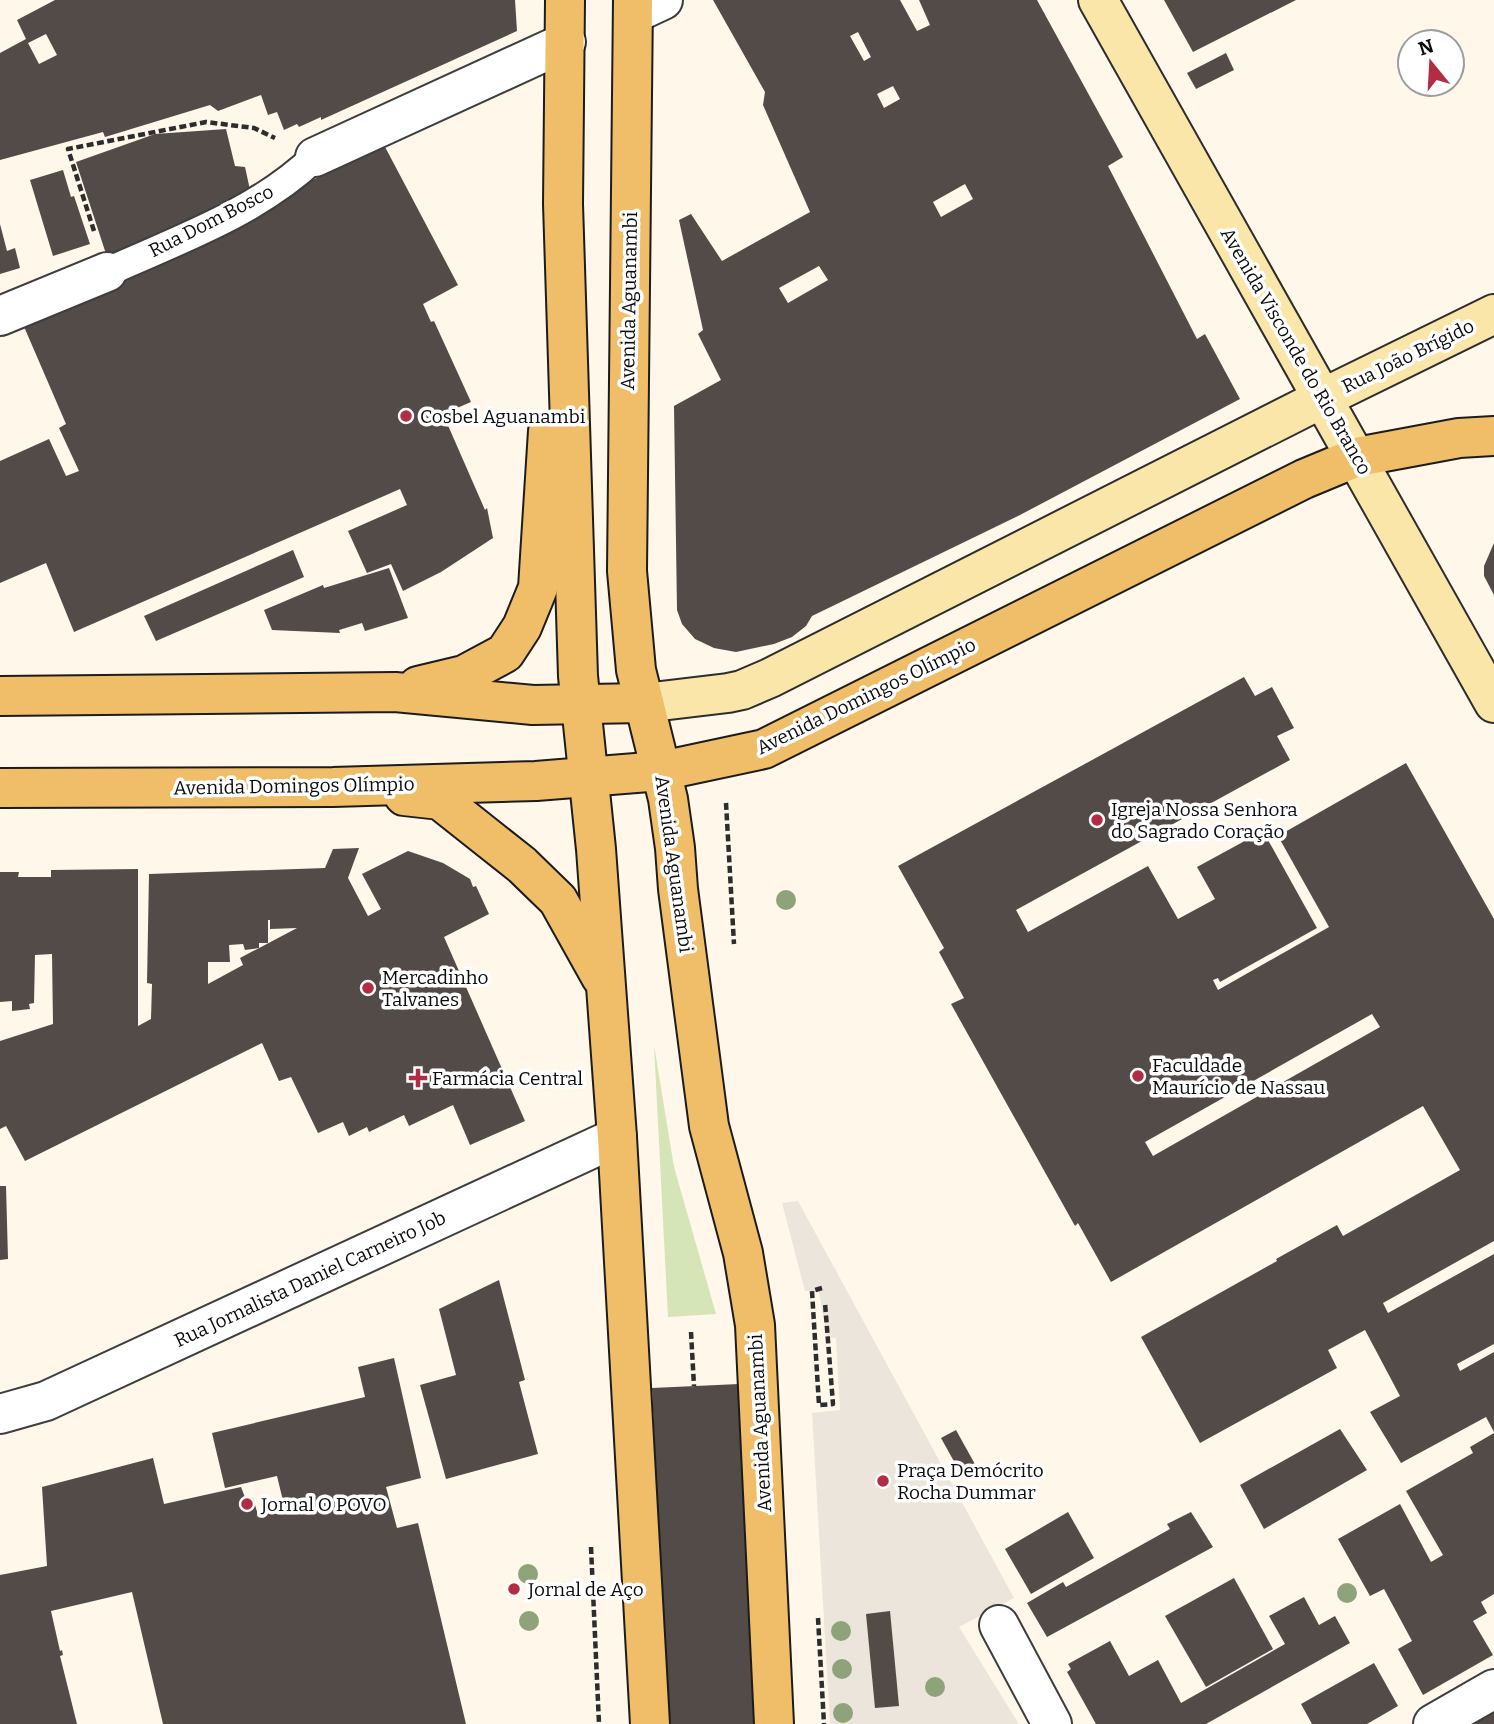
<svg xmlns="http://www.w3.org/2000/svg" width="1494" height="1724" font-family="Bitter,serif">
<style>
.green{fill:#d5e5b7}
.plaza{fill:#ece5db}
.building{fill:#534b48;fill-rule:evenodd}
.lines{fill:none;stroke-linecap:round;stroke-linejoin:round}
.lane-casing{stroke:#3e3e3e;stroke-width:32}
.street-casing{stroke:#3e3e3e;stroke-width:42}
.secondary-casing{stroke:#2d2d2d;stroke-width:42}
.primary-casing{stroke:#1c1c1c;stroke-width:42}
.path{stroke:#2d2d2d;stroke-width:4.5;stroke-dasharray:7 3.5;stroke-linecap:butt}
.lane{stroke:#fff;stroke-width:28}
.street{stroke:#fff;stroke-width:38}
.secondary{stroke:#fae6a9;stroke-width:38}
.primary{stroke:#f0bd68;stroke-width:38}
.tree{fill:#8fa37b}
.poi-dot{fill:#b22c44;stroke:#fff;stroke-width:2.5}
.labels{text-anchor:middle;dominant-baseline:central;stroke-width:7;stroke-linejoin:round;paint-order:stroke}
.street-label{font-size:19px;fill:#0b0b0b;stroke:#fff}
.poi-label{font-size:19px;fill:#0b0b0b;stroke:#fff;text-anchor:start}
</style>
<rect width="100%" height="100%" fill="#fef7ea"/>
<!-- green -->
<path class="green" d="M654 1045 674 1167 716 1314 668 1317Z"/>
<!-- plaza -->
<path class="plaza" d="M798 1201 1014 1598 959 1627 1019 1724H830L812 1413 840 1410 836 1338H827L819 1292 805 1291 782 1203Z"/>
<!-- building -->
<g class="building">
<path d="M55 0H515L517 31 321 120V117L299 127 297 124 284 130 277 112 268 115 261 95 218 111 210 105 105 137 103 132 0 160V53L26 39 17 20ZM46 34 57 55 39 64 28 43Z"/>
<path d="M713 0H900L917 31 930 25 919 0H1037L1123 157 1108 166 1197 339 1205 334 1240 399 1020 515 812 616 806 626 792 637 774 644 736 652 714 648 695 639 682 624 677 610 674 406 721 380 698 334 703 330 679 220 691 214 722 261 810 212 763 105 765 92ZM858 32 871 57 864 61 850 36ZM893 86 900 99 884 108 877 94ZM965 184 973 199 941 217 933 202ZM819 266 828 280 788 303 779 288Z"/>
<path d="M1164 0H1296L1193 52Z"/>
<path d="M1226 53 1234 70 1196 89 1187 73Z"/>
<path d="M226 129 235 166 245 167 252 199 108 260 76 162 155 134Z"/>
<path d="M384 145 458 285 423 304 431 322 434 321 471 402 443 414 485 510 487 508 493 538 441 572 403 591 391 564 367 573 348 531 407 505 400 489 74 632 46 563 0 583V461L49 439 66 476 79 471 59 428 66 424 22 322Z"/>
<path d="M63 170 71 197 74 196 90 244 53 256 30 180Z"/>
<path d="M0 224 7 251 15 248 20 268 0 274Z"/>
<path d="M1494 543V595L1484 576V566Z"/>
<path d="M293 550 304 577 156 641 144 616Z"/>
<path d="M389 568 408 618 365 631 362 623 339 630 340 633 272 630 264 610 323 585 324 588Z"/>
<path d="M1244 677 1255 696 1272 687 1294 728 1277 736 1290 760 1016 910 1028 932 1148 866 1178 919 1215 899 1197 867 1263 831 1317 928 1220 982 1218 978 1213 980 1218 990 1329 927 1278 836 1406 763 1494 919V1241L1383 1303 1388 1313 1494 1254V1344L1457 1364 1460 1371 1494 1352V1432L1486 1417 1401 1463 1370 1412 1400 1396 1365 1330 1328 1350 1337 1368 1200 1443 1141 1337 1277 1261 1276 1259 1337 1225 1343 1236 1460 1170 1423 1106 1111 1282 1078 1223 1075 1226 951 1004 964 998 939 952 944 948 898 866ZM1372 1014 1380 1027 1153 1156 1145 1142Z"/>
<path d="M359 848 348 878 368 916 381 909 362 874 408 851 443 863 470 879 473 887 476 886 489 914 444 937 525 1121 470 1145 453 1105 409 1126 404 1115 369 1132 367 1127 349 1136 343 1122 318 1133 291 1077 279 1081 262 1043 25 1161 6 1126 0 1129V1041L53 1024 52 954 35 955 34 1003 29 1004 30 1009 12 1011V1001L0 1002V872H19L18 877H51V870L138 869V1026L151 1019 152 984 147 983 149 874 325 868 333 849ZM268 920H270V929L297 928 240 958 243 965 208 984V962H230L229 945 243 944 245 950 259 948V943H268Z"/>
<path d="M0 1186H6L8 1259 0 1260Z"/>
<path d="M499 1280 525 1380 519 1382 538 1454 446 1479 420 1385 456 1375 439 1309Z"/>
<path d="M394 1358 421 1478 386 1487 397 1528 418 1523 466 1724H163L132 1592 51 1611 60 1651 62 1650 63 1655 60 1656 77 1724H0V1575L47 1566 42 1487 153 1458 164 1504 241 1487 246 1500 253 1498 258 1515 285 1509 277 1476 225 1488 212 1433 365 1397 358 1367Z"/>
<path d="M739 1384 755 1724H668L652 1388Z"/>
<path d="M1340 1429 1367 1470 1264 1529 1240 1485Z"/>
<path d="M956 1430 976 1466 961 1474 941 1438Z"/>
<path d="M1494 1433V1594L1481 1602 1487 1613 1473 1621 1493 1655 1423 1695 1398 1649 1412 1641 1384 1589 1370 1596 1338 1539 1400 1504 1431 1562 1443 1555 1406 1491 1473 1453 1470 1447Z"/>
<path d="M1068 1512 1094 1558 1031 1594 1005 1549Z"/>
<path d="M1191 1512 1213 1547 1047 1637 1027 1603 1063 1582 1066 1587 1170 1529 1167 1524Z"/>
<path d="M1234 1578 1273 1649 1206 1687 1165 1616Z"/>
<path d="M1304 1597 1319 1625 1335 1616 1350 1643 1206 1724H1096L1067 1672 1071 1669 1068 1664 1110 1641 1129 1676 1158 1660 1181 1703 1285 1644 1269 1616Z"/>
<path d="M890 1611 899 1706 875 1708 866 1614Z"/>
<path d="M1374 1663 1398 1706 1367 1724H1312L1301 1704Z"/>
<path d="M1494 1711V1724H1470Z"/>
</g>
<g class="lines">
<!-- lane casing -->
<g class="lane-casing">
<path id="lane" d="M107 272C178 240 258 212 315 157"/>
</g>
<!-- street casing -->
<g class="street-casing">
<g id="street">
<path d="M633 14 663 0"/>
<path d="M315 157 566 42"/>
<path d="M0 316 107 272"/>
<path d="M0 1414 46 1401 617 1137"/>
<path d="M999 1625 1052 1724"/>
<path d="M1433 1724 1494 1689"/>
</g>
</g>
<!-- secondary casing -->
<g class="secondary-casing">
<g id="secondary">
<path d="M1098 0 1494 703"/>
<path d="M644 703 728 693 742 690 770 678 1323 398 1494 314"/>
</g>
</g>
<!-- primary casing -->
<g class="primary-casing">
<g id="primary">
<path d="M565 0 563 204 578 676 596 849 617 1137 650 1724"/>
<path d="M633 0 627 571 636 670 668 799 675 848 678 889 709 1126 743 1253 755 1325 774 1724"/>
<path d="M418 686 464 675 505 653 522 627 538 588 548 431"/>
<path d="M0 696 395 692 533 705 644 703"/>
<path d="M0 788 333 787 536 781 661 771 764 749 1304 479 1357 457 1459 438 1494 436"/>
<path d="M404 796 440 800 522 865 558 900 601 977"/>
</g>
</g>
<!-- path -->
<g class="path">
<path d="M94 231 68 149 206 122 254 128 275 138"/>
<path d="M726 803 734 944"/>
<path d="M822 1288 812 1291 819 1405 833 1404 825 1303"/>
<path d="M691 1332 694 1386"/>
<path d="M591 1547 599 1724"/>
<path d="M818 1618 824 1724"/>
</g>
<!-- lane -->
<use href="#lane" class="lane"/>
<!-- street -->
<use href="#street" class="street"/>
<!-- secondary -->
<use href="#secondary" class="secondary"/>
<!-- primary -->
<use href="#primary" class="primary"/>
</g>
<!-- trees -->
<g class="tree">
<circle cx="786" cy="900" r="10"/>
<circle cx="528" cy="1574" r="10"/>
<circle cx="1347" cy="1593" r="10"/>
<circle cx="529" cy="1621" r="10"/>
<circle cx="841" cy="1631" r="10"/>
<circle cx="842" cy="1669" r="10"/>
<circle cx="935" cy="1687" r="10"/>
<circle cx="843" cy="1713" r="10"/>
</g>
<!-- markers -->
<g class="poi-dot">
<circle cx="406" cy="416" r="7"/>
<circle cx="1097" cy="820" r="7"/>
<circle cx="368" cy="988" r="7"/>
<circle cx="1138" cy="1076" r="7"/>
<path d="M414.5 1067.5h7v7h7v7h-7v7h-7v-7h-7v-7h7z"/>
<circle cx="883" cy="1481" r="7"/>
<circle cx="247" cy="1504" r="7"/>
<circle cx="514" cy="1589" r="7"/>
</g>
<g class="labels">
<!-- street labels -->
<g class="street-label">
<text transform="translate(211 221) rotate(-27)">Rua Dom Bosco</text>
<text transform="translate(629 301) rotate(-89)">Avenida Aguanambi</text>
<text transform="translate(1296 351) rotate(60)">Avenida Visconde do Rio Branco</text>
<text transform="translate(1408 356) rotate(-26)">Rua João Brígido</text>
<text transform="translate(866 696) rotate(-26)">Avenida Domingos Olímpio</text>
<text transform="translate(294 786) rotate(-1)">Avenida Domingos Olímpio</text>
<text transform="translate(674 864) rotate(82)">Avenida Aguanambi</text>
<text transform="translate(310 1279) rotate(-25)">Rua Jornalista Daniel Carneiro Job</text>
<text transform="translate(760 1423) rotate(-93)">Avenida Aguanambi</text>
</g>
<!-- poi labels -->
<g class="poi-label">
<text x="420" y="416">Cosbel Aguanambi</text>
<text x="1111" y="809">Igreja Nossa Senhora<tspan x="1111" dy="22">do Sagrado Coração</tspan></text>
<text x="382" y="977">Mercadinho<tspan x="382" dy="22">Talvanes</tspan></text>
<text x="1152" y="1065">Faculdade<tspan x="1152" dy="22">Maurício de Nassau</tspan></text>
<text x="432" y="1078">Farmácia Central</text>
<text x="897" y="1470">Praça Demócrito<tspan x="897" dy="22">Rocha Dummar</tspan></text>
<text x="261" y="1504">Jornal O POVO</text>
<text x="528" y="1589">Jornal de Aço</text>
</g>
</g>
<!-- north arrow -->
<g transform="translate(1431 63) rotate(342)"><circle r="33" fill="#ffffff" stroke="#9d9d9d" stroke-width="2"/>
<path d="M0-5L12 26L0 18L-12 26Z" fill="#b22c44"/>
<text y="-10" font-size="19" font-weight="bold" text-anchor="middle" fill="#0b0b0b">N</text>
</g>
</svg>
